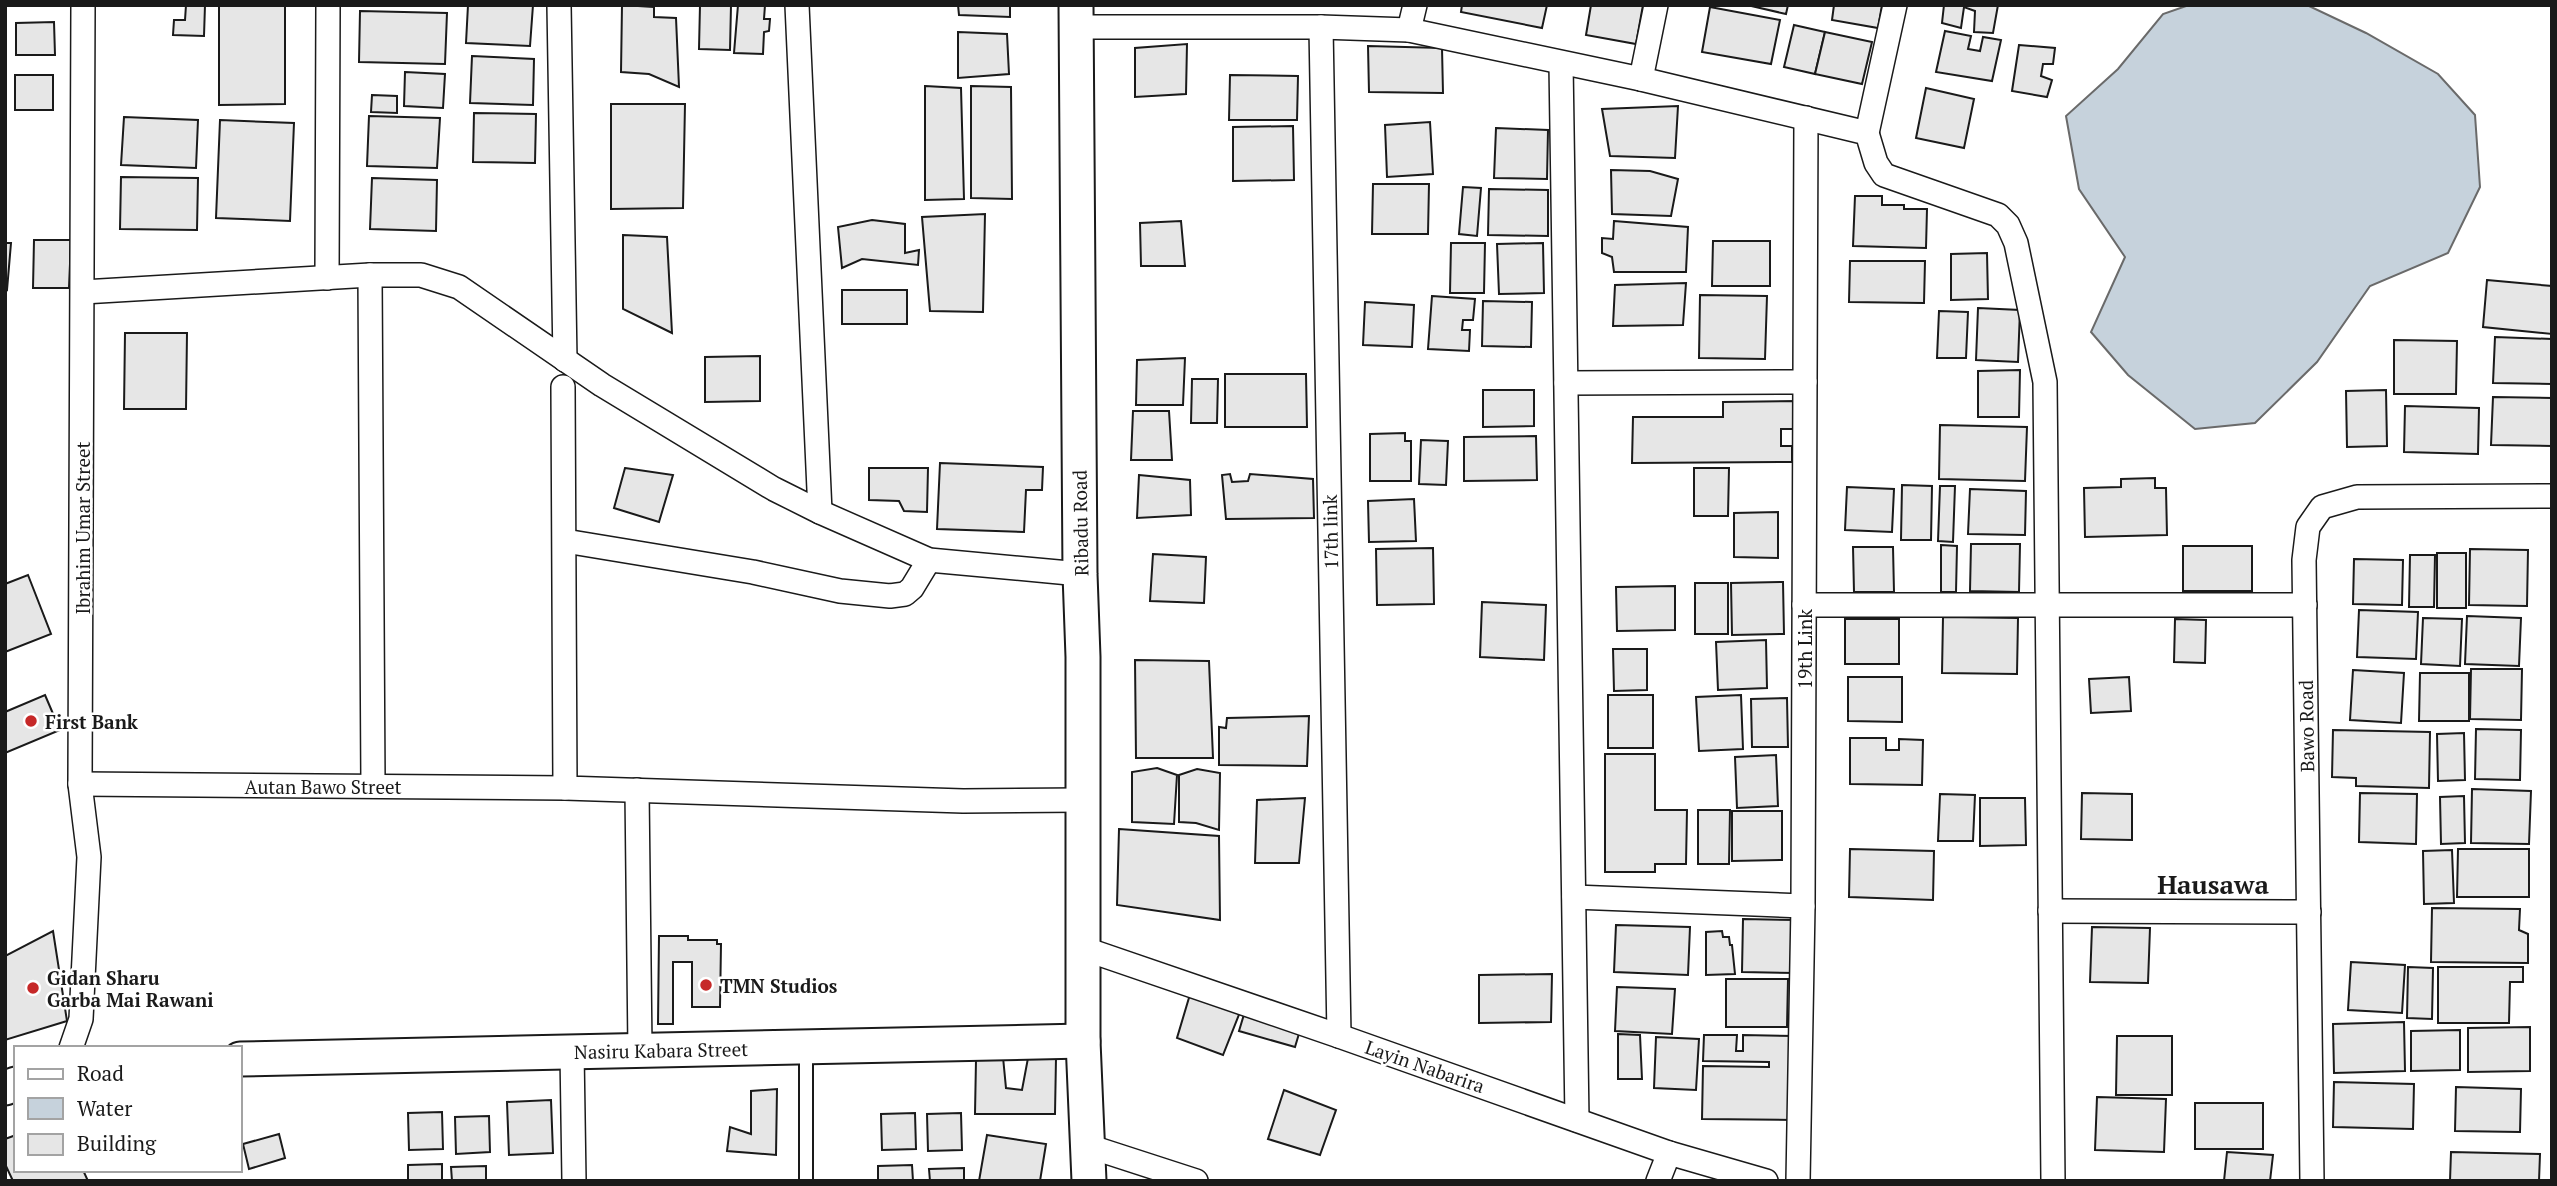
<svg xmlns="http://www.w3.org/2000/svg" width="2557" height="1186" font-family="'PT Serif',serif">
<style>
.water{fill:#c6d2dc;stroke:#6a6a6a;stroke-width:2}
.building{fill:#e6e6e6;stroke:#1a1a1a;stroke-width:2}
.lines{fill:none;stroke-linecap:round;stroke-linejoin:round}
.lane-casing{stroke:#1a1a1a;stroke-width:16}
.street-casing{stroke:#1a1a1a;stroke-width:26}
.secondary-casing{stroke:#1a1a1a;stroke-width:37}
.lane{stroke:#fff;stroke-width:12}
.street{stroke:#fff;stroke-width:23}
.secondary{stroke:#fff;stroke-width:33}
.poi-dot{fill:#c62828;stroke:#fff;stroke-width:2.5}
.labels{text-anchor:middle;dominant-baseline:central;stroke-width:5;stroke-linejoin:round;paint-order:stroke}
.street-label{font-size:19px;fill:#1a1a1a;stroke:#fff}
.poi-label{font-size:19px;font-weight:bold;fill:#1a1a1a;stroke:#fff;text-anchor:start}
.district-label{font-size:26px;font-weight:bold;fill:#1a1a1a;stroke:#fff}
</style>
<rect width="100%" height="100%" fill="#fff"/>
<!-- water -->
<path class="water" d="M2189 5H2307L2366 33 2438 74 2475 115 2480 187 2448 253 2370 286 2317 362 2255 423 2195 429 2128 375 2091 332 2125 257 2079 189 2066 116 2118 69 2163 14Z"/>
<!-- building -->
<g class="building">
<path d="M186 5H205L204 36 173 35 174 20H185Z"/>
<path d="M219 5H285V104L219 105Z"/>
<path d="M468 5H533L530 46 466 43Z"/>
<path d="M622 5 654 7V17L676 18 679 87 649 74 621 72Z"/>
<path d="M700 5H731L730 50 699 49Z"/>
<path d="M738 5H765L764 19H770L769 31 764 32 763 54 734 53Z"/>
<path d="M958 5H1010V17L959 15Z"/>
<path d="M1462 5H1547L1542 28 1461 12Z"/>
<path d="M1591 5H1643L1636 44 1586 35Z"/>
<path d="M1747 5H1788L1786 14Z"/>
<path d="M1834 5H1882L1878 28 1832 20Z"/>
<path d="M1944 5H1998L1993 33 1974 32 1975 11 1964 7 1961 28 1942 23Z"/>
<path d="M1710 7 1780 20 1771 64 1702 52Z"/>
<path d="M360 11 447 13 445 64 359 62Z"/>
<path d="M54 22 55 55H16V23Z"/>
<path d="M1794 25 1825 32 1815 74 1784 67Z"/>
<path d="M1945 31 1971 36 1968 49 1980 51 1983 37 2001 40 1992 81 1936 72Z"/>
<path d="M958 32 1007 34 1009 74 958 78Z"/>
<path d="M1825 32 1872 42 1862 84 1815 74Z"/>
<path d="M1187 44 1186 94 1135 97V48Z"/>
<path d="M2019 45 2055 48 2053 64H2043L2041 76 2052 80 2047 97 2012 91Z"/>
<path d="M1368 46 1442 48 1443 93 1369 92Z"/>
<path d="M472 56 534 59 533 105 470 103Z"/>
<path d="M405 72 445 74 443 108 404 106Z"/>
<rect x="15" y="75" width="38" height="35"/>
<path d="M1230 75 1298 76 1297 120H1229Z"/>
<path d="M925 86 961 88 964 199 925 200Z"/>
<path d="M971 86 1011 87 1012 199 971 198Z"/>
<path d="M1926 88 1974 99 1964 148 1916 138Z"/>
<path d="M372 95 397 96V113L371 112Z"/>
<path d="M611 104H685L683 208 611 209Z"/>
<path d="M1678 106 1675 158 1610 156 1602 109Z"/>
<path d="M474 113 536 114 535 163 473 162Z"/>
<path d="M369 116 440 118 437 168 367 166Z"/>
<path d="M124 117 198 120 196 168 121 165Z"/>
<path d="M220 120 294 123 290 221 216 218Z"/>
<path d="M1430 122 1433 174 1387 177 1385 125Z"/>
<path d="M1293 126 1294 180 1233 181V127Z"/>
<path d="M1496 128 1548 130 1547 179 1494 178Z"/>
<path d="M1611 170 1650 171 1678 179 1671 216 1612 214Z"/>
<path d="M121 177 198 178 197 230 120 229Z"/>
<path d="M372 178 437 180 436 231 370 229Z"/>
<path d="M1373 184H1429L1428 234H1372Z"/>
<path d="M1463 187 1481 188 1477 236 1459 234Z"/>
<path d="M1489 189 1548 190V236L1488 235Z"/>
<path d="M1855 196H1882V205H1904V209H1927L1926 248 1853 246Z"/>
<path d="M985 214 983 312 930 311 922 217Z"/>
<path d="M872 220 905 224V253L919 250 918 265 862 259 842 268 838 227Z"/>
<path d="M1181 221 1185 266H1141L1140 223Z"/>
<path d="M1614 221 1688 227 1686 272H1614L1612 257 1602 253V238L1613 239Z"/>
<path d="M623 235 667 237 672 333 623 309Z"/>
<path d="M34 240H71L69 288H33Z"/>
<path d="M1713 241H1770V286H1712Z"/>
<path d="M5 243H11L7 290 5 289Z"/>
<path d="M1451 243H1485L1484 293H1450Z"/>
<path d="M1543 243 1544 293 1499 294 1497 244Z"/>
<path d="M1987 253 1988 299 1951 300V254Z"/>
<path d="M1850 261H1925L1924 303 1849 302Z"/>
<path d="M2487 280 2552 286V334L2483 327Z"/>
<path d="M1686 283 1683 325 1613 326 1615 285Z"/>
<rect x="842" y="290" width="65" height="34"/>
<path d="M1700 295 1767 296 1765 359 1699 358Z"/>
<path d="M1432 296 1475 299 1473 320H1463L1462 330H1470L1469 351 1428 349Z"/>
<path d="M1483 301 1532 302 1531 347 1482 346Z"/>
<path d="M1365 302 1414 305 1412 347 1363 345Z"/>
<path d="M1978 308 2020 310 2018 362 1976 360Z"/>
<path d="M1939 311 1968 312 1966 358H1937Z"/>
<path d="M125 333H187L186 409H124Z"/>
<path d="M2495 337 2552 339V384L2493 383Z"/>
<path d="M2394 340 2457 341 2456 394H2394Z"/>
<path d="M760 356V401L705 402V357Z"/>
<path d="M1185 358 1183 405H1136L1137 360Z"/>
<path d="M2020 370 2019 417H1978V371Z"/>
<path d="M1225 374H1306L1307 427H1225Z"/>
<path d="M1192 379H1218L1217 423H1191Z"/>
<path d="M1483 390H1534V426L1483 427Z"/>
<path d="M2386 390 2387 446 2347 447 2346 391Z"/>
<path d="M2493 397 2552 398V446L2491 445Z"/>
<path d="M1797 401V429H1781V446H1792V462L1632 463 1633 417H1723V402Z"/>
<path d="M2405 406 2479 408 2478 454 2404 452Z"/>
<path d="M1133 411H1169L1172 460H1131Z"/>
<path d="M1940 425 2027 427 2025 481 1939 479Z"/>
<path d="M1405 433V441H1411V481H1370V434Z"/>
<path d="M1536 436 1537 480 1464 481V437Z"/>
<path d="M1421 440 1448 441 1446 485 1419 484Z"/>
<path d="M940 463 1043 467 1042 490H1026L1024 532 937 529Z"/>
<path d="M625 468 673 475 659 522 614 508Z"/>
<path d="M869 468H928L927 512 904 511 899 501 869 500Z"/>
<path d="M1694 468H1729L1728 516H1694Z"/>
<path d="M1230 474 1232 482 1248 481 1250 474 1313 479 1314 518 1226 519 1222 475Z"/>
<path d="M1139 475 1190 480 1191 515 1137 518Z"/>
<path d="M2155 478V488H2166L2167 535 2085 537 2084 488 2121 487V479Z"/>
<path d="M1902 485 1932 486 1931 540H1901Z"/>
<path d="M1940 486H1955L1953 542 1938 541Z"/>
<path d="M1847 487 1894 489 1892 532 1845 530Z"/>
<path d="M1970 489 2026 491 2025 535 1968 534Z"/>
<path d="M1414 499 1416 541 1369 542 1368 501Z"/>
<path d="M1778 512V558L1734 557V513Z"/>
<path d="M1971 544H2020L2019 592 1970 591Z"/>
<path d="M1941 545 1957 546 1956 592H1941Z"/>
<rect x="2183" y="546" width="69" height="45"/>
<path d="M1853 547H1893L1894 592H1854Z"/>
<path d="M1433 548 1434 604 1377 605 1376 549Z"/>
<path d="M2470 549 2528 550 2527 606 2469 605Z"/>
<rect x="2437" y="553" width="29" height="55"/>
<path d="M1153 554 1206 557 1204 603 1150 601Z"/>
<path d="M2410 555H2435L2434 607H2409Z"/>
<path d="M2354 559 2403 560 2402 605 2353 604Z"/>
<path d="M28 575 51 634 5 652V584Z"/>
<path d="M1783 582 1784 634 1732 635 1731 583Z"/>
<rect x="1695" y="583" width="33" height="51"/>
<path d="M1675 586V630L1617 631 1616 587Z"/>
<path d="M1482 602 1546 605 1544 660 1480 657Z"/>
<path d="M2359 610 2418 612 2416 659 2357 657Z"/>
<path d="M2467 616 2521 618 2519 666 2465 664Z"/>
<path d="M1943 617 2018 618 2017 674 1942 673Z"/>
<path d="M2423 618 2462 619 2460 666 2421 664Z"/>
<rect x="1845" y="619" width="54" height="45"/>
<path d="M2175 619 2206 620 2205 663 2174 662Z"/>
<path d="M1766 640 1767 688 1718 690 1716 642Z"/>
<path d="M1613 649H1647V690L1614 691Z"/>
<path d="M1135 660 1209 661 1213 758H1136Z"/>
<path d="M2471 669H2522L2521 720 2470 719Z"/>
<path d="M2353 670 2404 673 2401 723 2350 720Z"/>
<path d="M2420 673H2469V721H2419Z"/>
<path d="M1848 677H1902V722L1848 721Z"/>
<path d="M2129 677 2131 711 2091 713 2089 679Z"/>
<path d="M45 695 60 730 5 753V712Z"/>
<rect x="1608" y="695" width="45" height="53"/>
<path d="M1741 695 1743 749 1699 751 1696 697Z"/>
<path d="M1787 698 1788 747H1752L1751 699Z"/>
<path d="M1309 716 1307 766 1219 765V727L1226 728 1227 718Z"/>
<path d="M2476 729 2521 730 2520 780 2475 779Z"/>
<path d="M2333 730 2430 732 2429 788 2356 786V778L2332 777Z"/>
<path d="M2464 733 2465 780 2438 781 2437 734Z"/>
<path d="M1850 738H1886V750H1899V739L1923 740 1922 785 1850 784Z"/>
<path d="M1605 754H1655V810H1687L1686 864H1655V872H1605Z"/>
<path d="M1776 755 1778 806 1737 808 1735 757Z"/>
<path d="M1157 768 1177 775 1174 824 1132 822V772Z"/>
<path d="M1197 769 1220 773 1219 830 1196 823 1179 822V775Z"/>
<path d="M2472 789 2531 791 2529 844 2471 843Z"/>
<path d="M2082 793 2132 794V840L2081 839Z"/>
<path d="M2360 793 2417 794 2416 844 2359 842Z"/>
<path d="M1940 794 1975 795 1973 841H1938Z"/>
<path d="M2464 796 2465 843 2441 844 2440 797Z"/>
<path d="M1305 798 1299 863H1255L1257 800Z"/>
<path d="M1980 798H2025L2026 845 1980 846Z"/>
<path d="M1698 810H1730L1729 864H1698Z"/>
<path d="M1732 811H1782V860L1732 861Z"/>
<path d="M1119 829 1219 836 1220 920 1117 905Z"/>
<path d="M1850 849 1934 851 1933 900 1849 897Z"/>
<path d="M2458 849H2529V897H2457Z"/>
<path d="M2452 850 2454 903 2424 904 2423 851Z"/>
<path d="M2432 908 2520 909 2519 930 2528 934V963L2431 962Z"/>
<path d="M1743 919 1797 920 1796 973 1742 972Z"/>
<path d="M1616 925 1690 927 1688 975 1614 972Z"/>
<path d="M2092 927 2150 928 2148 983 2090 982Z"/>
<path d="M53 931 67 1021 5 1040V956Z"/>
<path d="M1722 931 1723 937H1729L1730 945H1732L1735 974 1706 975V932Z"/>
<path d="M659 936H688V940H717V944H721L720 1007H692V962H673V1024H658Z"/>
<path d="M2351 962 2405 965 2402 1013 2348 1010Z"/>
<path d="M2408 967 2433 968 2432 1019 2407 1018Z"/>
<path d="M2438 967H2523V982H2510L2509 1023H2438Z"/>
<path d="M1552 974 1551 1022 1479 1023V975Z"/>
<path d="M1726 979H1788L1787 1027H1726Z"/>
<path d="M1617 987 1675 989 1672 1034 1615 1031Z"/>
<path d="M1191 991 1242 1007 1223 1055 1177 1038Z"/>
<path d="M1245 1011 1301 1027 1295 1047 1239 1031Z"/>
<path d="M2404 1022 2405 1071 2334 1073 2333 1024Z"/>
<path d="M2530 1027V1071L2468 1072V1028Z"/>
<path d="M2460 1030V1070L2411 1071V1031Z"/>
<path d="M1618 1034 1640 1035 1642 1079H1618Z"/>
<path d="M1704 1035H1737L1736 1051H1743V1035L1795 1036 1794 1120 1702 1119 1703 1066 1769 1067V1062L1703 1061Z"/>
<path d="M2117 1036H2172V1095H2116Z"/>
<path d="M1656 1037 1699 1039 1696 1090 1654 1088Z"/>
<path d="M1003 1057 1006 1088 1022 1090 1028 1058H1056L1055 1114H975L976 1060Z"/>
<path d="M2334 1082 2414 1084 2413 1129 2333 1127Z"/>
<path d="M2456 1087 2521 1089 2520 1132 2455 1131Z"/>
<path d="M777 1089 776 1155 727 1151 730 1127 751 1134V1091Z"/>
<path d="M1284 1090 1336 1110 1320 1155 1268 1139Z"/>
<path d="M2097 1097 2166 1099 2164 1152 2095 1150Z"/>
<path d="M551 1100 553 1153 509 1155 507 1102Z"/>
<rect x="2195" y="1103" width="68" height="46"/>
<path d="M442 1112 443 1149 409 1150 408 1113Z"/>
<path d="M915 1113 916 1149 882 1150 881 1114Z"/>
<path d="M961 1113 962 1150 928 1151 927 1114Z"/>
<path d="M489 1116 490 1152 456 1154 455 1117Z"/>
<path d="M279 1134 285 1158 249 1169 243 1144Z"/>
<path d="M16 1135V1170H83L88 1181H13L5 1164V1139Z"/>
<path d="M987 1135 1046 1144 1040 1181H979Z"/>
<path d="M2227 1152 2273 1155 2270 1181H2224Z"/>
<path d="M2451 1152 2540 1154 2539 1181H2450Z"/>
<path d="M442 1164V1181H408V1165Z"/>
<path d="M912 1165 913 1181H878V1166Z"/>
<path d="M486 1166V1181H452L451 1167Z"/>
<path d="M964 1168V1181H930L929 1169Z"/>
</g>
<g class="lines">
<!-- lane casing -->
<g class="lane-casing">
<path id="lane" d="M806 1181V1048"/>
</g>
<!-- street casing -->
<g class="street-casing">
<g id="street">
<path d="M559 5 565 360"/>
<path d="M797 5 820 512"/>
<path d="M1076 27H1321L1409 30 1641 79 1656 5"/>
<path d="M1321 27 1339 1036"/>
<path d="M1409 30 1415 5"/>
<path d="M1561 63 1577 1120"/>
<path d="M1641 79 1867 133 1876 163 1884 175 1998 215 2008 225 2016 243 2045 382 2053 1181"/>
<path d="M1867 133 1895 5"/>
<path d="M370 275 373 786"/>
<path d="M327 278 328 5"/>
<path d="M83 292 370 275H421L459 287 602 385 774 489 820 512 929 560 1080 574"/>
<path d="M1566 383 1805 382"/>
<path d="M563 387 565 788 963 801 1082 800"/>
<path d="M565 541 753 572 840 591 890 596 905 594 912 588 929 560"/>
<path d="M1804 605H2305"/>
<path d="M80 784 565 788"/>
<path d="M637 790 640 1050"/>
<path d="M1574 897 1803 906"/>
<path d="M2050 911 2309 912"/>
<path d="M1085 949 1339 1036 1669 1153 1766 1181"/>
<path d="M71 1048 81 1019 89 857 80 784 83 5"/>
<path d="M572 1052 574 1181"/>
<path d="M1088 1146 1196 1181"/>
<path d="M1658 1181 1669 1153"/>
<path d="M1798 1181 1803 906 1806 118"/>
<path d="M2312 1181 2304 560 2308 527 2322 507 2357 497 2552 496"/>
</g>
</g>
<!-- secondary casing -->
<g class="secondary-casing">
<g id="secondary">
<path d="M1076 5 1080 574 1083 657V1041L1089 1181"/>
<path d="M240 1059 1083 1041"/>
<path d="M5 1088 16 1084"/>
</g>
</g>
<!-- lane -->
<use href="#lane" class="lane"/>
<!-- street -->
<use href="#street" class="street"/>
<!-- secondary -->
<use href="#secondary" class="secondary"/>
</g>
<!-- markers -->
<g class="poi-dot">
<circle cx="31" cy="721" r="7"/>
<circle cx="706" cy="985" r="7"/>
<circle cx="33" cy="988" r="7"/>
</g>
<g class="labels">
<!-- street labels -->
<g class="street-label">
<text transform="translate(1080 523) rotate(-91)">Ribadu Road</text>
<text transform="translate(82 528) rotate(-90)">Ibrahim Umar Street</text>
<text transform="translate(1330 532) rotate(-91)">17th link</text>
<text transform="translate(1804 649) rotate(-90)">19th Link</text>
<text transform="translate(2306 726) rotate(-91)">Bawo Road</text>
<text x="323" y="786">Autan Bawo Street</text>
<text transform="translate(661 1050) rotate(-1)">Nasiru Kabara Street</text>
<text transform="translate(1425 1066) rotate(19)">Layin Nabarira</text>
</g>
<!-- poi labels -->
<g class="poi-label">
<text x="45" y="721">First Bank</text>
<text x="47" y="977">Gidan Sharu<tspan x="47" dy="22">Garba Mai Rawani</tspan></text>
<text x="720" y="985">TMN Studios</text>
</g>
<!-- district labels -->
<g class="district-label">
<text x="2213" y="884">Hausawa</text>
</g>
</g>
<!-- border -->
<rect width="2557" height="1186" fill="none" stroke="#1a1a1a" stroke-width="14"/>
<!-- legend -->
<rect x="14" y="1046" width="228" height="126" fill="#ffffff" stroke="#a3a3a3" stroke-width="2"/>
<rect x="28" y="1069" width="35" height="10" fill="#ffffff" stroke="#a3a3a3" stroke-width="2"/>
<text x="77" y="1081" font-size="21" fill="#1a1a1a">Road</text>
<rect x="28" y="1098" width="35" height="21" fill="#c6d2dc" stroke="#a3a3a3" stroke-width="2"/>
<text x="77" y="1116" font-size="21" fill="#1a1a1a">Water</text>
<rect x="28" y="1134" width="35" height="21" fill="#e6e6e6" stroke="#a3a3a3" stroke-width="2"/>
<text x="77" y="1151" font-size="21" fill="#1a1a1a">Building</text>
</svg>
